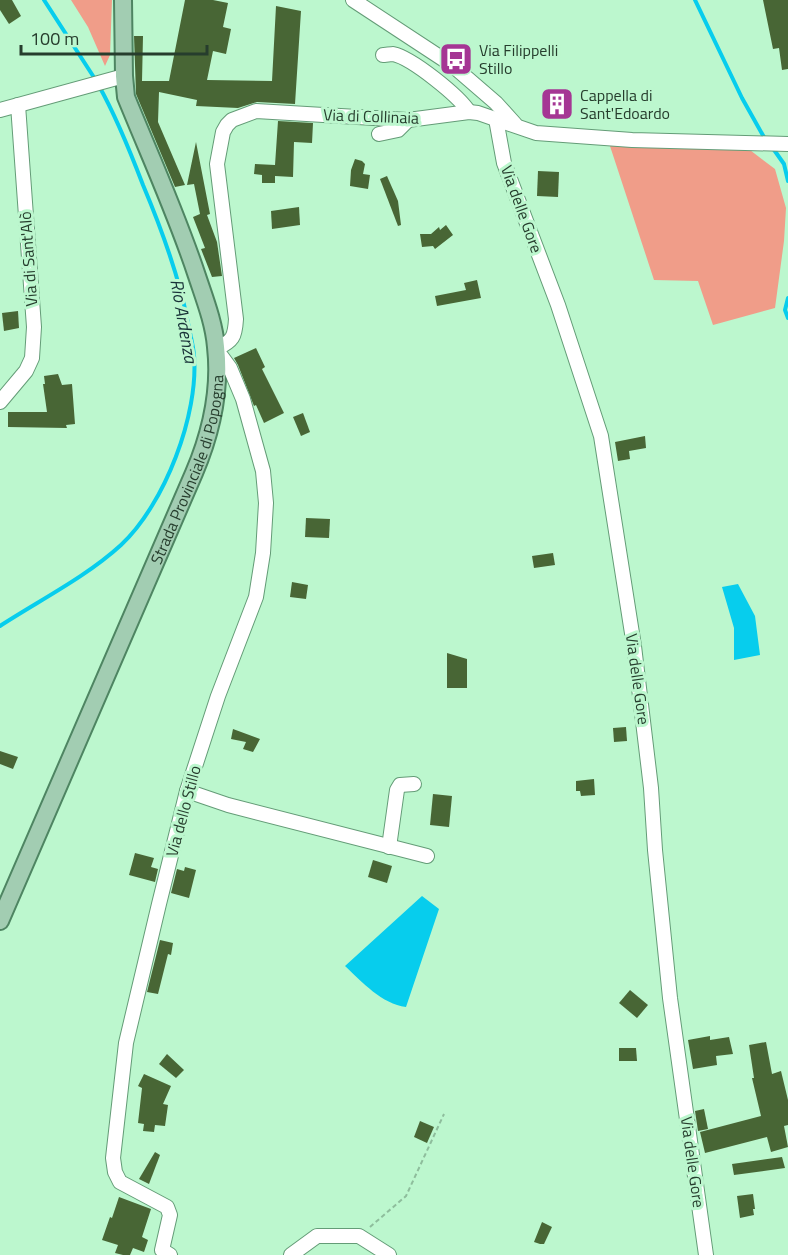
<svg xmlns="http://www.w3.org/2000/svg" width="788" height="1255" font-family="'Titillium Web',sans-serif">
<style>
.green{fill:#f09d89}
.water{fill:#07cded}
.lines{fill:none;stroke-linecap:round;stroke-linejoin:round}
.stream{stroke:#07cded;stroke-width:4}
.building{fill:#486635}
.minor-casing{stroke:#649c77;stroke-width:16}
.major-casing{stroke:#4e8562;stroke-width:20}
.path{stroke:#8ebd9c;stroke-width:2;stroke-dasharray:4.5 3;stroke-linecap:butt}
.minor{stroke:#fff;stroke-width:14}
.major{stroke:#a2cdb2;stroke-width:16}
.labels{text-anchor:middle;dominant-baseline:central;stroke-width:6;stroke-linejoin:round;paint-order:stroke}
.poi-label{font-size:16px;fill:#263d2d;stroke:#bcf7ce;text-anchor:start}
.street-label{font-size:16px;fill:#263d2d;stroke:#bcf7ce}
.water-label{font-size:18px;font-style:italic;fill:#183238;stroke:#bcf7ce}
</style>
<rect width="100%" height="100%" fill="#bcf7ce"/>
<!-- green -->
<g class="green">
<path d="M71 0H112L110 55 105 66 88 27Z"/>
<path d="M609 143 746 147 775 169 786 208 784 241 775 308 713 325 698 281 654 280Z"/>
</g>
<!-- water -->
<g class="water">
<path d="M738 584 755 616 760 655 734 660V628L722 587Z"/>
<path d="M422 896 439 909 406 1007C382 1004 362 982 345 966Z"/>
</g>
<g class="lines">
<!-- stream -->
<g class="stream">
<path d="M44 0 95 79"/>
<path d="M695 0 742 98 765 139"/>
<path d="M772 147 784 164 788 181"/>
<path d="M788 298 785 310 788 318"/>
<path d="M0 626C40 600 86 577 121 545 165 504 199 414 194 355 193 344 190 334 188 323 179 276 162 230 143 185 130 151 117 118 99 86"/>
</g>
</g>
<!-- building -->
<g class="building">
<path d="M0 0H12L21 16 9 24 0 10Z"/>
<path d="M185 0H213L228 3 223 27 231 29 226 54 213 51 207 80 272 81 276 6 301 11 295 104 257 102 238 108 196 106 197 100 159 92 158 122 185 185 175 187 136 94 134 36H143L142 81H169Z"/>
<path d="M763 0H788V69L782 70 779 48 773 49Z"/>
<path d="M543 91 571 92 570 118 542 116Z"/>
<path d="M278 121 313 123 312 143 294 142 293 177 275 176V183H262V175L254 174 255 164 275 165Z"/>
<path d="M196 142 210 214 207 215 217 242 222 276 212 277 201 249 205 248 193 217 200 214 194 184 187 185Z"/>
<path d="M355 159 362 161 365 164 363 174 370 175 368 189 350 186 351 170Z"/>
<path d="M538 171 559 172 558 197 537 196Z"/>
<path d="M387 176 398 201 401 225 398 226 380 179Z"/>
<path d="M299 207 300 225 272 229 271 211Z"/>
<path d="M446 225 453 235 435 249 433 246 422 247 420 234H431L439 227 440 230Z"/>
<path d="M477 280 481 298 437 306 435 296 466 290 464 283Z"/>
<path d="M18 311 19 328 4 331 2 313Z"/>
<path d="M256 348 265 367 262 369 284 413 264 423 256 405 254 406 238 365 234 358Z"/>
<path d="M58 374 62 385 72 384 75 424 66 425 67 428 8 427V412H47L43 384H45L44 376Z"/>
<path d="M303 413 310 432 301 436 293 417Z"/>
<path d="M645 436 646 448 629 451 630 459 618 461 615 442Z"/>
<path d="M306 518 330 519 329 538 305 537Z"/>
<path d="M553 553 555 565 534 568 532 556Z"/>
<path d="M292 582 308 585 306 599 290 597Z"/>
<path d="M447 653 467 659V688H447Z"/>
<path d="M626 727 627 741 614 742 613 728Z"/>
<path d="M233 729 260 739 253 752 243 749 246 742 231 739Z"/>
<path d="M0 751 18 757 13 769 0 764Z"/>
<path d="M594 779 595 795 581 796 580 791H576V781Z"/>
<path d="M433 794 452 796 449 827 430 825Z"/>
<path d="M135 853 154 858 151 867 158 869 155 882 129 875Z"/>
<path d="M373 860 392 866 387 883 368 877Z"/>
<path d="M185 867 196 870 189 898 171 893 177 869 184 871Z"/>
<path d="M160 940 173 943 171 955 168 954 158 994 147 992Z"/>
<path d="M630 990 648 1005 637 1018 619 1003Z"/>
<path d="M710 1036V1040L729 1037 733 1054 716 1056 717 1065 693 1069 688 1040Z"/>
<path d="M766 1042 772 1074 781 1071 788 1100V1125L784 1126 788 1147 771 1152 767 1137 705 1153 700 1132 761 1116 752 1078H754L749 1045Z"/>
<path d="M619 1048H636L637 1061H619Z"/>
<path d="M167 1054 184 1070 176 1078 159 1064Z"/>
<path d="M144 1074 171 1086 163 1104 168 1105 165 1126 155 1125 154 1132 143 1131 144 1124 138 1123 142 1088 138 1086Z"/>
<path d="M704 1109 708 1129 698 1131 695 1111Z"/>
<path d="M420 1121 434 1127 427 1143 414 1137Z"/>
<path d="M155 1152 160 1155 149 1184 139 1179Z"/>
<path d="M782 1157 785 1168 734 1175 732 1164Z"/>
<path d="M753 1194 755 1209H753L754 1215 740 1218 737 1196Z"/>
<path d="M119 1197 151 1209 142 1237 148 1240 144 1252 133 1248 130 1255H123L115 1253 118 1245 102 1240 110 1217 112 1218Z"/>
<path d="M542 1222 552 1227 544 1244H540L534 1242Z"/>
</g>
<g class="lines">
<!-- minor casing -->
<g class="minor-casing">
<g id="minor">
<path d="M353 0 452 65 496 103 515 124"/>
<path d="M383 55C384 55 392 54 393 54 412 58 459 96 469 112"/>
<path d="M0 110 124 76"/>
<path d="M496 119 504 163 558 305 601 436 634 646 651 788 655 850 670 998 706 1255"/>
<path d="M379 134 398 130 408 120"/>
<path d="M0 402 26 371 32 358 34 327 18 105"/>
<path d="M187 791 228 805 427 856"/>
<path d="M389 847 397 790 400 785 414 784"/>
<path d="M170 1255 162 1250 170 1215 167 1207 120 1182 115 1172 113 1158 126 1043 159 904 187 791 218 696 256 597 263 553 266 503 263 471 243 399 230 368 216 349C233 341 235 337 236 319L217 164 223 132 227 125 232 120 256 111 408 120 469 112 478 113 536 133 632 140 788 144"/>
<path d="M291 1255 317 1236H359L389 1255"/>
</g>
</g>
<!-- major casing -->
<g class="major-casing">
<g id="major">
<path id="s1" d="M0 921 194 473C211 433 221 391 216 347 214 323 205 300 197 276 177 215 150 156 126 97L124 76 123 0"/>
</g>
</g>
<!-- path -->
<path class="path" d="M370 1227 406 1196 444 1114"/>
<!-- minor -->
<use href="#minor" class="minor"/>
<!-- major -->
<use href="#major" class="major"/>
</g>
<!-- icons -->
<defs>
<g id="bus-square" transform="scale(1.725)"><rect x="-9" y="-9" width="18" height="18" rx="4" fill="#a53694" stroke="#bcf7ce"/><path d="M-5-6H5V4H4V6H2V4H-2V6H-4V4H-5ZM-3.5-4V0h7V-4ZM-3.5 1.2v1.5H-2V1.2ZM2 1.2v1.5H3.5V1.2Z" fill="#fff"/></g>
<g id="building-square" transform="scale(1.725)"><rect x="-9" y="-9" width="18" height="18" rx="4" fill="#a53694" stroke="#bcf7ce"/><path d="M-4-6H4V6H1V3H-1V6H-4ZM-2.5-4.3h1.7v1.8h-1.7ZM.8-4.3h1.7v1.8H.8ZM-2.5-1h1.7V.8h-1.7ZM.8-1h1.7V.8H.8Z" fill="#fff"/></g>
</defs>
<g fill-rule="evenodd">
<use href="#bus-square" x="456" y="59"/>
<use href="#building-square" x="557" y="104"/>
</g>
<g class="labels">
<!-- poi labels -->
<g class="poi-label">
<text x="479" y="50">Via Filippelli<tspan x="479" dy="18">Stillo</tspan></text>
<text x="580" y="95">Cappella di<tspan x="580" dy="18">Sant'Edoardo</tspan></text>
</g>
<!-- street labels -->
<g class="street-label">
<text transform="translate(371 116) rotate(2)">Via di Collinaia</text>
<text transform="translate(522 209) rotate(70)">Via delle Gore</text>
<text transform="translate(28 259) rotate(-94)">Via di Sant'Alò</text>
<text stroke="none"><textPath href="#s1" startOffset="490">Strada Provinciale di Popogna</textPath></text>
<text transform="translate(638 679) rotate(82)">Via delle Gore</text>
<text transform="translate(183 811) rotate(-75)">Via dello Stillo</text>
<text transform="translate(693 1162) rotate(82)">Via delle Gore</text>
</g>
<!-- water labels -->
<g class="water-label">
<text transform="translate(184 321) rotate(80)">Rio Ardenza</text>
</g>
</g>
<!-- scale -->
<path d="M21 45v9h186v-9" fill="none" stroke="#263d2d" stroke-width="3"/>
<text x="30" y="45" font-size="18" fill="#263d2d" stroke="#bcf7ce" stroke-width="4.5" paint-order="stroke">100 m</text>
</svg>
